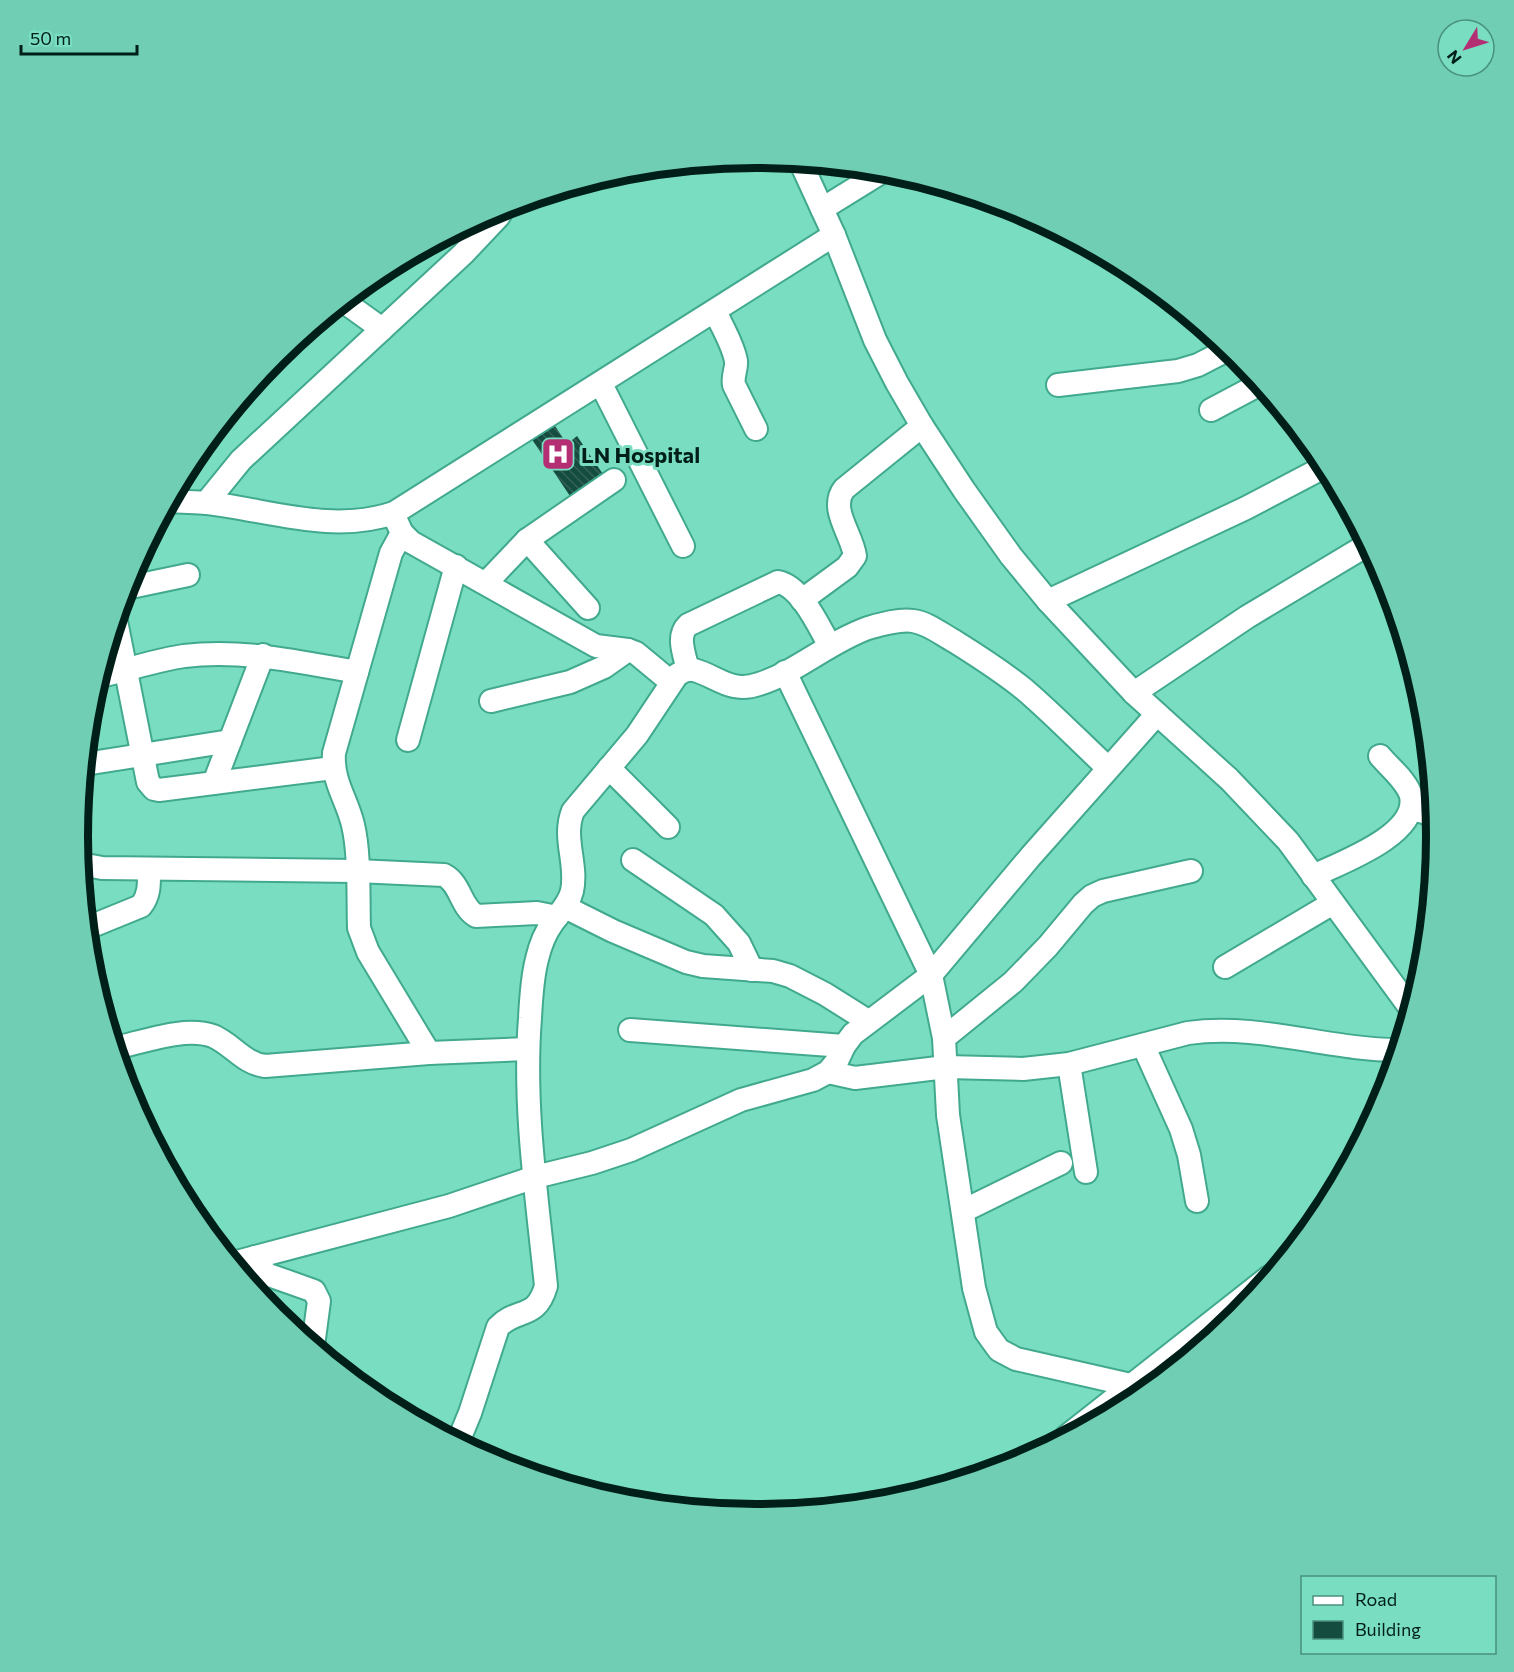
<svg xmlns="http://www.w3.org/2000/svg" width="1514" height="1672" font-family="Commissioner,sans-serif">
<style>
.building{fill:url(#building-back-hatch)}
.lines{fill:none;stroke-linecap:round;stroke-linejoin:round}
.minor-casing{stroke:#41a98e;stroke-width:26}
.minor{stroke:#fff;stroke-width:22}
.labels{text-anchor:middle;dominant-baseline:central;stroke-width:6;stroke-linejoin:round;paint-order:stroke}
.poi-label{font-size:22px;font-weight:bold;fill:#001f18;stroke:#79ddc1;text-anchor:start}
.rim{fill:none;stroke:#001f18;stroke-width:8}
</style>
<defs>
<pattern id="building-back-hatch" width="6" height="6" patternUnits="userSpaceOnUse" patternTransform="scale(1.5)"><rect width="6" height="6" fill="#144c3f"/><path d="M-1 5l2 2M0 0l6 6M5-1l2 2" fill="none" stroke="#346258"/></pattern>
</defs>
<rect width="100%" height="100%" fill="#79ddc1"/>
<!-- building -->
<path class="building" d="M551 420 567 444 577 436 607 480 574 502 529 435Z"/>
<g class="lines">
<!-- minor casing -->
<g class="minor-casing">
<g id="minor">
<path d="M800 161 834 235 875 340 897 383 922 426 964 490 1011 556 1048 601 1134 693 1229 779 1288 841 1411 1009"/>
<path d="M822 209 885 170"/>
<path d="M343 301 382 329"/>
<path d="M715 311C722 327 733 344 736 361 737 369 732 376 734 385L756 429"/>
<path d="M601 384 683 546"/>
<path d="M1058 385 1178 371 1198 365 1229 349"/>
<path d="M1211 410 1260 384"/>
<path d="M170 501C182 502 195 502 207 503 269 510 332 534 394 513L834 235"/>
<path d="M206 503 241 460 463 254 498 217 505 206"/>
<path d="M396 520 402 533 411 542 596 646 628 650 636 653 671 682"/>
<path d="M402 533 391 553 334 753C332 782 347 799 353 825 360 854 358 897 359 928L368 952 429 1053"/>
<path d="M527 540 588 608"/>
<path d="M486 583 527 540 614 480"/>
<path d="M126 588 188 575"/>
<path d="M802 600 847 567 855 556C852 534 829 509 844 489L922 426"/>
<path d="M1048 601 1246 508 1326 466"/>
<path d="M116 621 148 782 154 789 159 790 333 768"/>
<path d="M688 670C685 656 676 636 688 625L778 582C801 586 819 627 830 646"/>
<path d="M785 672 931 975 944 1038 948 1115 974 1288 986 1332 999 1350 1016 1359 1148 1389"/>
<path d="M100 676C128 670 156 660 184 656 243 649 300 662 357 672"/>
<path d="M1134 693 1247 617 1367 545"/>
<path d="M491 701 570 682 604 667 628 650"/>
<path d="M408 740 456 566"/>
<path d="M85 764 230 741"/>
<path d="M609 768 668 827"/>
<path d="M214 783 263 655"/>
<path d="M1411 809 1424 812 1434 817"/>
<path d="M633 860 714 915 739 943 752 970"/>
<path d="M80 861 86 865 102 868 357 871 444 875C461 884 460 906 476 916L537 913 557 917"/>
<path d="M1313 876C1340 863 1419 835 1411 796 1407 781 1390 768 1380 756"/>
<path d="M565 907 613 931 686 962 703 966 773 971 790 976 825 994 868 1021"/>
<path d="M87 928 141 906C150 895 149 883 149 869"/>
<path d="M1225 967 1333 903"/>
<path d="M630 1030 844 1046"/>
<path d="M944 1038 1013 982 1048 946 1083 904 1092 896 1103 891 1191 871"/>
<path d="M1143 1045 1181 1129 1189 1155 1197 1201"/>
<path d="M115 1048C143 1042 185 1026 213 1036 232 1044 243 1063 265 1066L429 1053 527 1049"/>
<path d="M1069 1064 1086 1172"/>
<path d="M828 1072 855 1078 946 1067 1023 1069 1069 1064 1188 1033C1259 1023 1329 1050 1398 1050"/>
<path d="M963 1211 1061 1163"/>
<path d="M255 1257 266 1274 314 1291 319 1301 313 1346"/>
<path d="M233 1263 449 1206 535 1177 592 1163 631 1150 741 1100 813 1080 828 1072 837 1061 844 1046 853 1034 931 975 1031 856 1157 714"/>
<path d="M1066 1437 1269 1277"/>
<path d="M458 1442 470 1413 498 1327C517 1307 536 1321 546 1286 537 1197 523 1107 530 1018 531 999 532 978 537 959 540 946 545 933 553 922 560 912 569 904 572 891 578 864 562 838 573 811L637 735 677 675C682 672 687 668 694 670 717 676 730 694 759 684 797 672 829 642 868 628 882 624 899 619 913 621 928 623 941 634 954 641 978 656 1003 672 1025 690 1054 715 1081 743 1108 768"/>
</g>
</g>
<!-- minor -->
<use href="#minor" class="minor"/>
</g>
<!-- icons -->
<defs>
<g id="hospital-square" transform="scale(1.725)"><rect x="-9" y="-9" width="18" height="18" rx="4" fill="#b32e73" stroke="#79ddc1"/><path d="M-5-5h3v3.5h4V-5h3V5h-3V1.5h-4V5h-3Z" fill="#fff"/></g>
</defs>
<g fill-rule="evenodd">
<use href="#hospital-square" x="558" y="454"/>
</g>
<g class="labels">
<!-- poi labels -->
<g class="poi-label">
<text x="581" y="454">LN Hospital</text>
</g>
</g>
<!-- crop -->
<path d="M0 0H1514V1672H0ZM756 168H758A668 668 0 0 1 1426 836V836A668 668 0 0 1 758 1504H756A668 668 0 0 1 88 836V836A668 668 0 0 1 756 168Z" fill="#6fceb3" fill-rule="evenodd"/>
<path class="rim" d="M756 168H758A668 668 0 0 1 1426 836V836A668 668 0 0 1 758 1504H756A668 668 0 0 1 88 836V836A668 668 0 0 1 756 168Z"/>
<!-- legend -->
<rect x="1301" y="1576" width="195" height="78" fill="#79ddc1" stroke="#49917d" stroke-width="1.5"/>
<rect x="1313" y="1596" width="30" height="9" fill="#ffffff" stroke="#49917d" stroke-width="1.5"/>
<text x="1355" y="1606" font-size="18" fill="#001f18">Road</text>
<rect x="1313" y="1621" width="30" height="18" fill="#144c3f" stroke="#49917d" stroke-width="1.5"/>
<text x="1355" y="1636" font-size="18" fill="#001f18">Building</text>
<!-- north arrow -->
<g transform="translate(1466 48) rotate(232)"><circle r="28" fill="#79ddc1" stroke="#49917d" stroke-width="1.5"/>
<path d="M0-4.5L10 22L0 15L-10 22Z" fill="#b32e73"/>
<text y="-9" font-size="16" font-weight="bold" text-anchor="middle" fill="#001f18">N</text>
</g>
<!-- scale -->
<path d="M21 45v9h116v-9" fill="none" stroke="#001f18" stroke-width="3"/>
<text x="30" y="45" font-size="18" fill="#001f18" stroke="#79ddc1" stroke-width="4.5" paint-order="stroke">50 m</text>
</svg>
